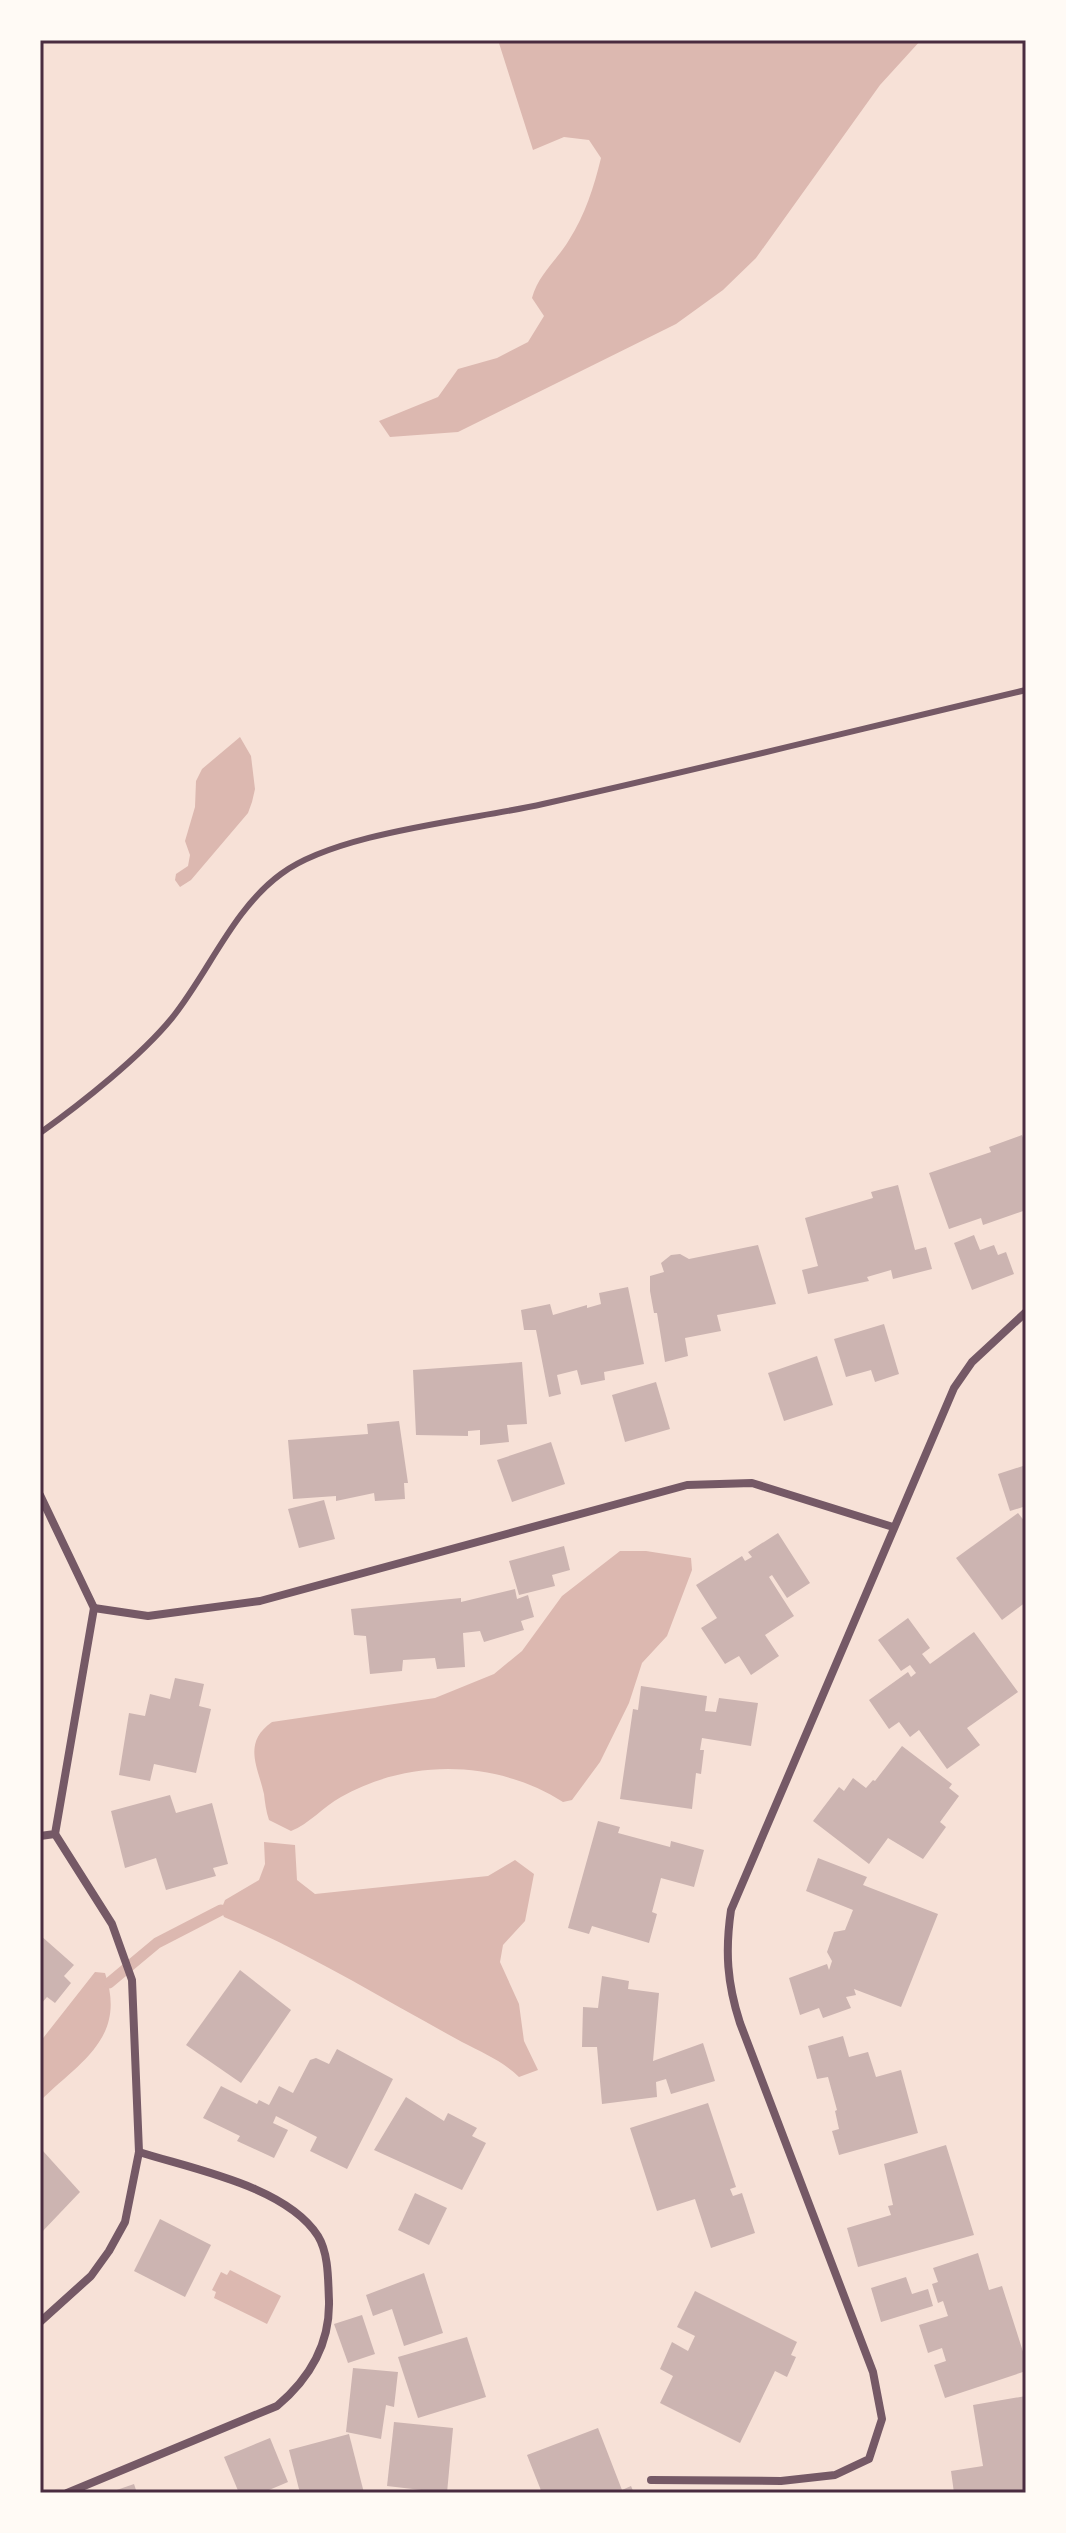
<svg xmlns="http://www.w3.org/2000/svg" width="1066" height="2533" font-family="'Sofia Sans Condensed',sans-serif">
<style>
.water{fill:#dcb8b0}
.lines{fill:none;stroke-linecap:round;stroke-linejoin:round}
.stream{stroke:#dcb8b0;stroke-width:11}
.building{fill:#ccb4b1}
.service{stroke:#755966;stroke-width:6}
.minor{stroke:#755966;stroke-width:8}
.neatline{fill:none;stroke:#4a2c40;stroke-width:3}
</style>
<rect width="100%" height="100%" fill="#f7e1d7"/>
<!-- water -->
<g class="water">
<path d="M498 40H921L880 85 756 258 723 290 676 324 458 432 390 437 379 421 438 397 458 369 497 358 528 342 544 316 532 298C538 275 557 260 569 240 585 215 594 187 601 158L589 140 564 137 533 150Z"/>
<path d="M240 737 251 756 255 789 252 802 248 813 191 880 180 887 175 880 176 874 188 866 190 855 185 841 195 807 196 781 202 769Z"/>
<path d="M620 1551H646L691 1558 692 1570 667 1636 642 1663 629 1703 600 1762 572 1800 563 1802C497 1760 410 1758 341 1797 323 1807 309 1824 291 1831L269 1820C266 1811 265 1803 264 1794 258 1767 242 1743 272 1722L435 1698 494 1674 522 1651 562 1596Z"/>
<path d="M264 1842 295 1845 297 1880 315 1894 488 1876 515 1860 534 1874 525 1921 503 1945 500 1962 519 2004 524 2041 538 2070 519 2077C501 2060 483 2053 462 2042 383 1999 307 1952 224 1917L221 1910 225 1900 259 1880 265 1864Z"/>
<path d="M95 1972 105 1973C127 2038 81 2061 40 2101V2042Z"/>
<path d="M230 2270 281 2296 267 2324 214 2298 216 2292 212 2290 221 2272 227 2275Z"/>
</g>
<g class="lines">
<!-- stream -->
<path class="stream" d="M109 1983 157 1943 221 1910"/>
</g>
<!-- building -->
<g class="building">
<path d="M1022 1135 1026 1145V1210L983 1225 981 1218 949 1229 929 1173 991 1152 989 1147Z"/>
<path d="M898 1185 915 1250 926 1247 932 1269 893 1279 891 1270 867 1277 869 1281 808 1294 802 1270 818 1266 805 1218 873 1198 871 1192Z"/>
<path d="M974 1235 980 1250 994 1245 998 1255 1006 1252 1014 1274 972 1290 954 1243Z"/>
<path d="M758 1245 776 1304 717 1315 721 1331 685 1338 688 1356 665 1362 657 1313H654L650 1291V1276L664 1272 661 1263 671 1255 680 1254 689 1259Z"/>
<path d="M628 1287 644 1364 604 1372 605 1380 581 1385 577 1370 557 1375 561 1394 549 1397 536 1330H524L521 1310 550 1304 553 1315 587 1305V1308L601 1304 599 1293Z"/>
<path d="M884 1324 899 1374 875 1382 871 1370 846 1377 834 1339Z"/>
<path d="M817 1356 833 1405 784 1421 768 1373Z"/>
<path d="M522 1362 527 1424 507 1425 509 1442 480 1445V1430L468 1431V1436L416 1435 413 1370Z"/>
<path d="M656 1382 670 1429 625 1442 612 1395Z"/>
<path d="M399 1421 408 1483H404L405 1499 375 1501 374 1493 336 1501V1496L293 1499 288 1440 368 1434 367 1424Z"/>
<path d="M551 1442 565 1484 512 1502 497 1460Z"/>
<path d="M1026 1465V1506L1010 1511 998 1474Z"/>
<path d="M324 1500 335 1539 299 1548 288 1509Z"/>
<path d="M1018 1513 1026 1523V1602L1002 1620 956 1558Z"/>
<path d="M778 1533 810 1583 787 1598 772 1575 769 1577 794 1616 765 1635 779 1656 751 1675 739 1656 725 1664 701 1628 717 1618 696 1585 742 1556 745 1561 752 1557 748 1552Z"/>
<path d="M564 1546 570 1570 552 1575 555 1586 519 1595 509 1561Z"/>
<path d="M515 1589 517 1599 528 1595 534 1617 521 1621 524 1630 484 1642 480 1631 463 1633 465 1667 437 1669 435 1658 403 1660 402 1671 370 1674 366 1636 354 1635 351 1609 461 1598V1602Z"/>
<path d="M908 1618 930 1648 922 1654 930 1664 974 1632 1018 1692 967 1728 980 1745 947 1769 919 1730 910 1737 899 1722 889 1729 869 1700 908 1672 911 1677 916 1673 910 1665 901 1671 878 1640Z"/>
<path d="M175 1678 204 1684 199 1706 211 1709 196 1773 154 1764 150 1781 119 1775 129 1713 145 1716 150 1694 170 1699Z"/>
<path d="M641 1686 707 1696 705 1711 716 1712 719 1698 758 1703 751 1746 702 1738 700 1750H704L701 1774 696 1773 692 1809 620 1799 633 1709 638 1710Z"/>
<path d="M902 1746 952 1784 949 1788 959 1796 940 1822 946 1827 923 1859 888 1838 869 1864 813 1821 839 1787 844 1791 853 1778 866 1788 873 1780 875 1781Z"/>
<path d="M170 1795 176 1813 212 1803 228 1864 213 1868 216 1876 166 1890 156 1858 125 1868 111 1811Z"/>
<path d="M598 1821 620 1827 618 1833 670 1847 671 1841 704 1850 694 1887 661 1878 652 1912 657 1914 649 1943 592 1926 589 1934 568 1928Z"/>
<path d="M818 1858 867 1877 863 1885 938 1914 901 2007 854 1989 856 1995 846 1997 851 2008 823 2018 819 2008 800 2015 789 1978 827 1964 829 1970 832 1961 827 1952 834 1932 845 1930 853 1910 806 1891Z"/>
<path d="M40 1935 74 1965 64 1976 71 1983 55 2003 47 1997 40 2005Z"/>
<path d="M240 1970 291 2010 241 2083 186 2045Z"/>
<path d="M602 1976 629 1981 628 1989 659 1993 653 2061 703 2043 715 2081 671 2094 666 2079 656 2082 657 2097 602 2104 597 2047H582L583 2007 598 2008Z"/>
<path d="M843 2036 849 2057 868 2052 876 2077 901 2070 918 2133 839 2155 832 2131 839 2129 835 2111 837 2110 828 2077 817 2079 808 2046Z"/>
<path d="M337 2049 393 2079 347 2169 310 2151 317 2137 276 2116 273 2123 288 2130 274 2158 237 2141 240 2136 203 2118 221 2086 257 2104 259 2100 269 2105 279 2086 293 2093 310 2060 316 2058 329 2064Z"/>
<path d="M406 2097 444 2121 448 2113 477 2128 472 2136 486 2143 462 2190 374 2150Z"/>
<path d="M708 2103 736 2187 730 2189 733 2196 742 2193 755 2233 711 2248 695 2199 657 2211 630 2128Z"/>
<path d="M946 2145 974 2235 858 2267 847 2228 891 2215 888 2206 893 2205 884 2164Z"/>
<path d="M43 2151 80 2192 40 2234V2154Z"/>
<path d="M415 2193 447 2208 429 2245 398 2230Z"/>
<path d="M160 2219 211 2245 185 2297 134 2271Z"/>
<path d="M978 2253 989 2290 1002 2286 1026 2361V2371L945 2398 934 2365 946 2361 942 2348 928 2353 919 2325 948 2316 943 2301 938 2303 932 2284 938 2282 933 2268Z"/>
<path d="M424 2273 443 2333 404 2346 392 2309 373 2316 366 2295Z"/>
<path d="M906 2277 912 2294 928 2289 933 2306 881 2322 871 2288Z"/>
<path d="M695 2291 797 2342 791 2355 796 2357 787 2377 775 2371 740 2443 660 2403 673 2376 660 2369 672 2342 688 2351 695 2336 677 2327Z"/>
<path d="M362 2315 375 2354 348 2363 334 2324Z"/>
<path d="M467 2337 486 2397 418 2418 398 2357Z"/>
<path d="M353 2368 398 2372 394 2407 386 2405 381 2439 346 2432Z"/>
<path d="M1026 2396V2493H954L951 2471 983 2466 973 2405Z"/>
<path d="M394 2422 453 2428 447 2493 387 2486Z"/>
<path d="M598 2428 622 2490 631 2486 634 2493H542L527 2455Z"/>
<path d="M349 2434 364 2493H300L289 2450Z"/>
<path d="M270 2438 288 2482 262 2493H239L224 2457Z"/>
<path d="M134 2484 137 2493H111V2492Z"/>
</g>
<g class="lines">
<!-- service -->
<path class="service" d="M40 1133C82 1103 140 1057 172 1018 209 972 233 909 281 874 337 832 473 820 543 804 704 768 865 728 1026 690"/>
<!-- minor -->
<g class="minor">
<path d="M40 1495 94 1608"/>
<path d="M94 1608 148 1616 260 1601 687 1485 752 1483 893 1527"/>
<path d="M40 1836 55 1834 94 1608"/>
<path d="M40 2322 91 2276 109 2251 125 2222 139 2152 132 1980 112 1924 55 1834"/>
<path d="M651 2480 781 2481 835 2475 869 2459 882 2419 873 2372 740 2023C727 1983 725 1951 731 1910L954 1388 972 1362 1026 1312"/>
<path d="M67 2493 277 2406C309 2379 330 2345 329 2301 328 2281 329 2254 318 2236 286 2186 192 2169 139 2152"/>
</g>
</g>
<!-- border -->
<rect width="1066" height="2533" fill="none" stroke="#fffaf5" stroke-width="84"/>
<rect x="42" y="42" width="982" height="2449" class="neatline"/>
</svg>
